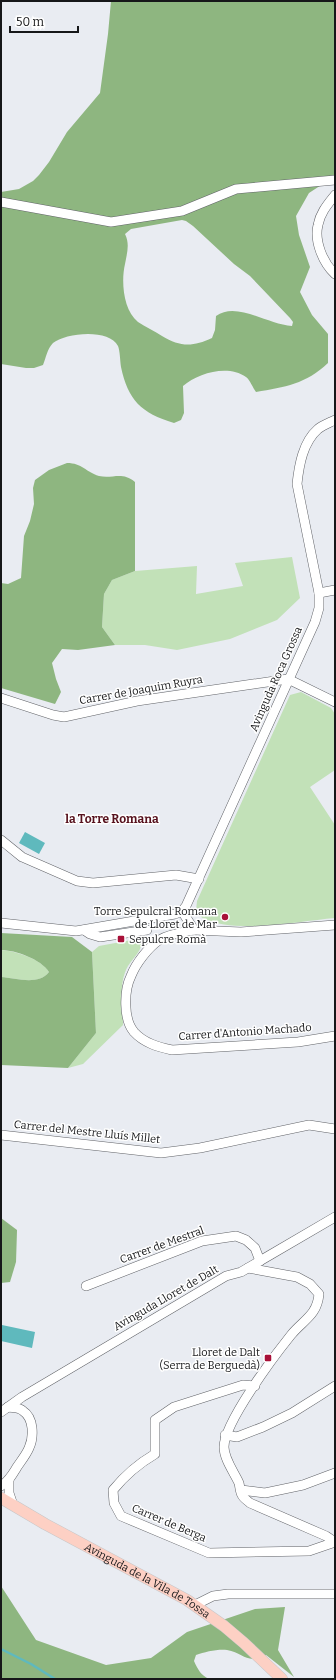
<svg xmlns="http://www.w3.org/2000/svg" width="336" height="1680" font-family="Bitter,serif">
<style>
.green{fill:#c2e1b8}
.forest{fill:#8eb680;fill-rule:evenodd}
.water{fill:#5fb9bd}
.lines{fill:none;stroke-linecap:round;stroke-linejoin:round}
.stream{stroke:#5fb9bd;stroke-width:2.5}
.minor-casing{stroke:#616368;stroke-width:10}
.major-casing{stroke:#c7c7c8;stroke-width:12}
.minor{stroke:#fff;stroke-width:9}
.major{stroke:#fdd0c4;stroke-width:11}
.poi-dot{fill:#a81038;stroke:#fff;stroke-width:1.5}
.labels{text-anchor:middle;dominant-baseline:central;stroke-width:3;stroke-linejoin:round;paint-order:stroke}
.street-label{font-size:11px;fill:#161719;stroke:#fff}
.poi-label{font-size:11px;fill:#161719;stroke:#fff;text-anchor:end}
.neighbourhood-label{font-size:12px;font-weight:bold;fill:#56111d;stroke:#fff}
</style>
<rect width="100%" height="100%" fill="#e9ecf2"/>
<!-- green -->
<g class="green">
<path d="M292 557 300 598 277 620 230 639 177 650 145 645H115L102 627 104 594 112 580 135 571 197 566 196 594 243 586 235 563Z"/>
<path d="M301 692 331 708 335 714V770L310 787 335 825V918C300 921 236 934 205 919 201 918 198 914 196 911L197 901 290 695Z"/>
<path d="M137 939 142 943C140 953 133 958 128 966 118 983 123 1006 123 1025L83 1064 68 1068 96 1033 92 952 99 946Z"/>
<path d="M1 950C16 951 41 959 49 972 38 986 16 978 1 977Z"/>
</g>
<!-- forest -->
<g class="forest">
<path d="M111 1H335V176L309 193 296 216 299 235 310 267 300 292 312 315 328 334V363C306 384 285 387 256 392 253 388 250 380 246 377 228 364 198 373 183 386L184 413 181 420 174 423C141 413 128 400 121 367 120 360 120 351 118 346 109 328 65 333 53 343 47 349 46 358 43 365L34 368H26L1 364V192L19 189 33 181 39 175 49 162 67 132 100 93 108 34ZM182 220 186 221 193 226 234 264 250 276 290 318 293 322 292 326C268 325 237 301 216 316L215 330 212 338C193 347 180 347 162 336 155 331 145 327 138 322 123 310 121 281 125 264 127 253 130 244 125 234L131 229Z"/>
<path d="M67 463C82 463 86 472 99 476 113 479 122 471 135 482V571L112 580 104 594 102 627 115 645 78 650 62 649 52 663 56 679 61 692 55 704 1 688V583L8 584 21 578 24 536 30 521 34 504 33 488 35 480 49 470Z"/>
<path d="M1 933 72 937 92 952 96 1033 68 1068 1 1065V977C16 978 38 986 49 972 41 959 15 950 1 950Z"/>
<path d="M1 1218 17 1230 16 1262 10 1282 1 1283Z"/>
<path d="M1 1586 36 1640 106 1665 151 1658 187 1632 255 1609 285 1607 278 1650 294 1677 266 1655C247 1665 244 1653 227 1650 217 1649 205 1652 196 1655L194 1661C198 1670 201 1675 209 1679H1Z"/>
</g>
<!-- water -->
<g class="water">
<path d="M25 832 45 843 39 854 19 843Z"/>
<path d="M2 1325 35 1332 32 1348 1 1341Z"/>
</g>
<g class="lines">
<!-- stream -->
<path class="stream" d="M1 1649 31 1664 55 1679"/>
<!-- minor casing -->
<g class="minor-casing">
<g id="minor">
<path d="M335 195C328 204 320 213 318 225 314 241 323 263 335 274"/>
<path d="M1 202 111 222 182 211 236 189 335 180"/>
<path d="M319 593 335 590"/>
<path d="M288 679 335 702"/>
<path d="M1 698 53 715 64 717 137 701 288 679"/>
<path d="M1 840 22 857 77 881 93 883 176 875 199 879"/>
<path d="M182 911 194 930 241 932 335 925"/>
<path d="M1 923 76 931 175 914 182 911 186 906 315 622 319 608V593L297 484C299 465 303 442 318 429 323 425 329 423 335 420"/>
<path d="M84 930 90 934 100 937 147 930"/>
<path d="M194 930C183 932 169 934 159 940 148 948 136 963 131 976 124 990 123 1019 134 1032 144 1043 158 1047 172 1050L298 1042 335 1036"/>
<path d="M1 1135 161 1153 200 1148 309 1125 335 1129"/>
<path d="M248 1268 297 1277 310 1284 319 1294C317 1316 303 1320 291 1335 274 1356 224 1423 224 1447 224 1459 234 1472 239 1483 240 1487 240 1492 242 1495 243 1498 248 1501 250 1503L326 1536 335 1542"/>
<path d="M86 1286 202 1241 236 1236 246 1240 255 1248 260 1261"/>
<path d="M255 1386 243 1385 174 1407 155 1420V1454C138 1464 126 1474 113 1490L114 1503 121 1516 209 1553 309 1551 335 1542"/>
<path d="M1 1412 22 1397 226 1276 241 1272 335 1217"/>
<path d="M225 1435 237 1437 263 1427 292 1413 335 1386"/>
<path d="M9 1480V1493L13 1505"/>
<path d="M1 1486C9 1481 12 1475 17 1467 21 1461 26 1455 29 1448 34 1437 34 1418 23 1411 19 1407 13 1408 8 1407"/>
<path d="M241 1490 265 1493 303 1485 335 1473"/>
<path d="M195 1605 213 1596 228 1594H335"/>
</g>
</g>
<!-- major casing -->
<g class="major-casing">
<g id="major">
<path id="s1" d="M1 1498 45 1524 187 1600 224 1626 244 1643 282 1679"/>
</g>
</g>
<!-- minor -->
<use href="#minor" class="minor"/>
<!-- major -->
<use href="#major" class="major"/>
</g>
<!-- markers -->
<g class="poi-dot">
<circle cx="225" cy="917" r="4"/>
<rect x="117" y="935" width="8" height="8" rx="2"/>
<rect x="264" y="1354" width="8" height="8" rx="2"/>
</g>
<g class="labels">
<!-- street labels -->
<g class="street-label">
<text transform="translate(276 679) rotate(-66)">Avinguda Roca Grossa</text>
<text transform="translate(141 690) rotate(-10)">Carrer de Joaquim Ruyra</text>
<text transform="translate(245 1032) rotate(-4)">Carrer d'Antonio Machado</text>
<text transform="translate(87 1132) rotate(6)">Carrer del Mestre Lluís Millet</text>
<text transform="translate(162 1245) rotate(-20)">Carrer de Mestral</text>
<text transform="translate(166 1298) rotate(-30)">Avinguda Lloret de Dalt</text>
<text transform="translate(169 1523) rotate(23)">Carrer de Berga</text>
<text stroke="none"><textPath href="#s1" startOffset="168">Avinguda de la Vila de Tossa</textPath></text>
</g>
<!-- poi labels -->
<g class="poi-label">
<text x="217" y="911">Torre Sepulcral Romana<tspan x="217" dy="13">de Lloret de Mar</tspan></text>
<text x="129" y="939" text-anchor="start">Sepulcre Romà</text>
<text x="260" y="1352">Lloret de Dalt<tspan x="260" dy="13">(Serra de Berguedà)</tspan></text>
</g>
<!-- neighbourhood labels -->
<g class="neighbourhood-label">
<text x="112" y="819">la Torre Romana</text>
</g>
</g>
<!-- border -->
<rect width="336" height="1680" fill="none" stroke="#161719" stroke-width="4"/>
<!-- scale -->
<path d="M10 26v6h68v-6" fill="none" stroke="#161719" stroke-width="2"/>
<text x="16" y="26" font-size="12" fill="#161719" stroke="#ffffff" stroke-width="3" paint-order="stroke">50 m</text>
</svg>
